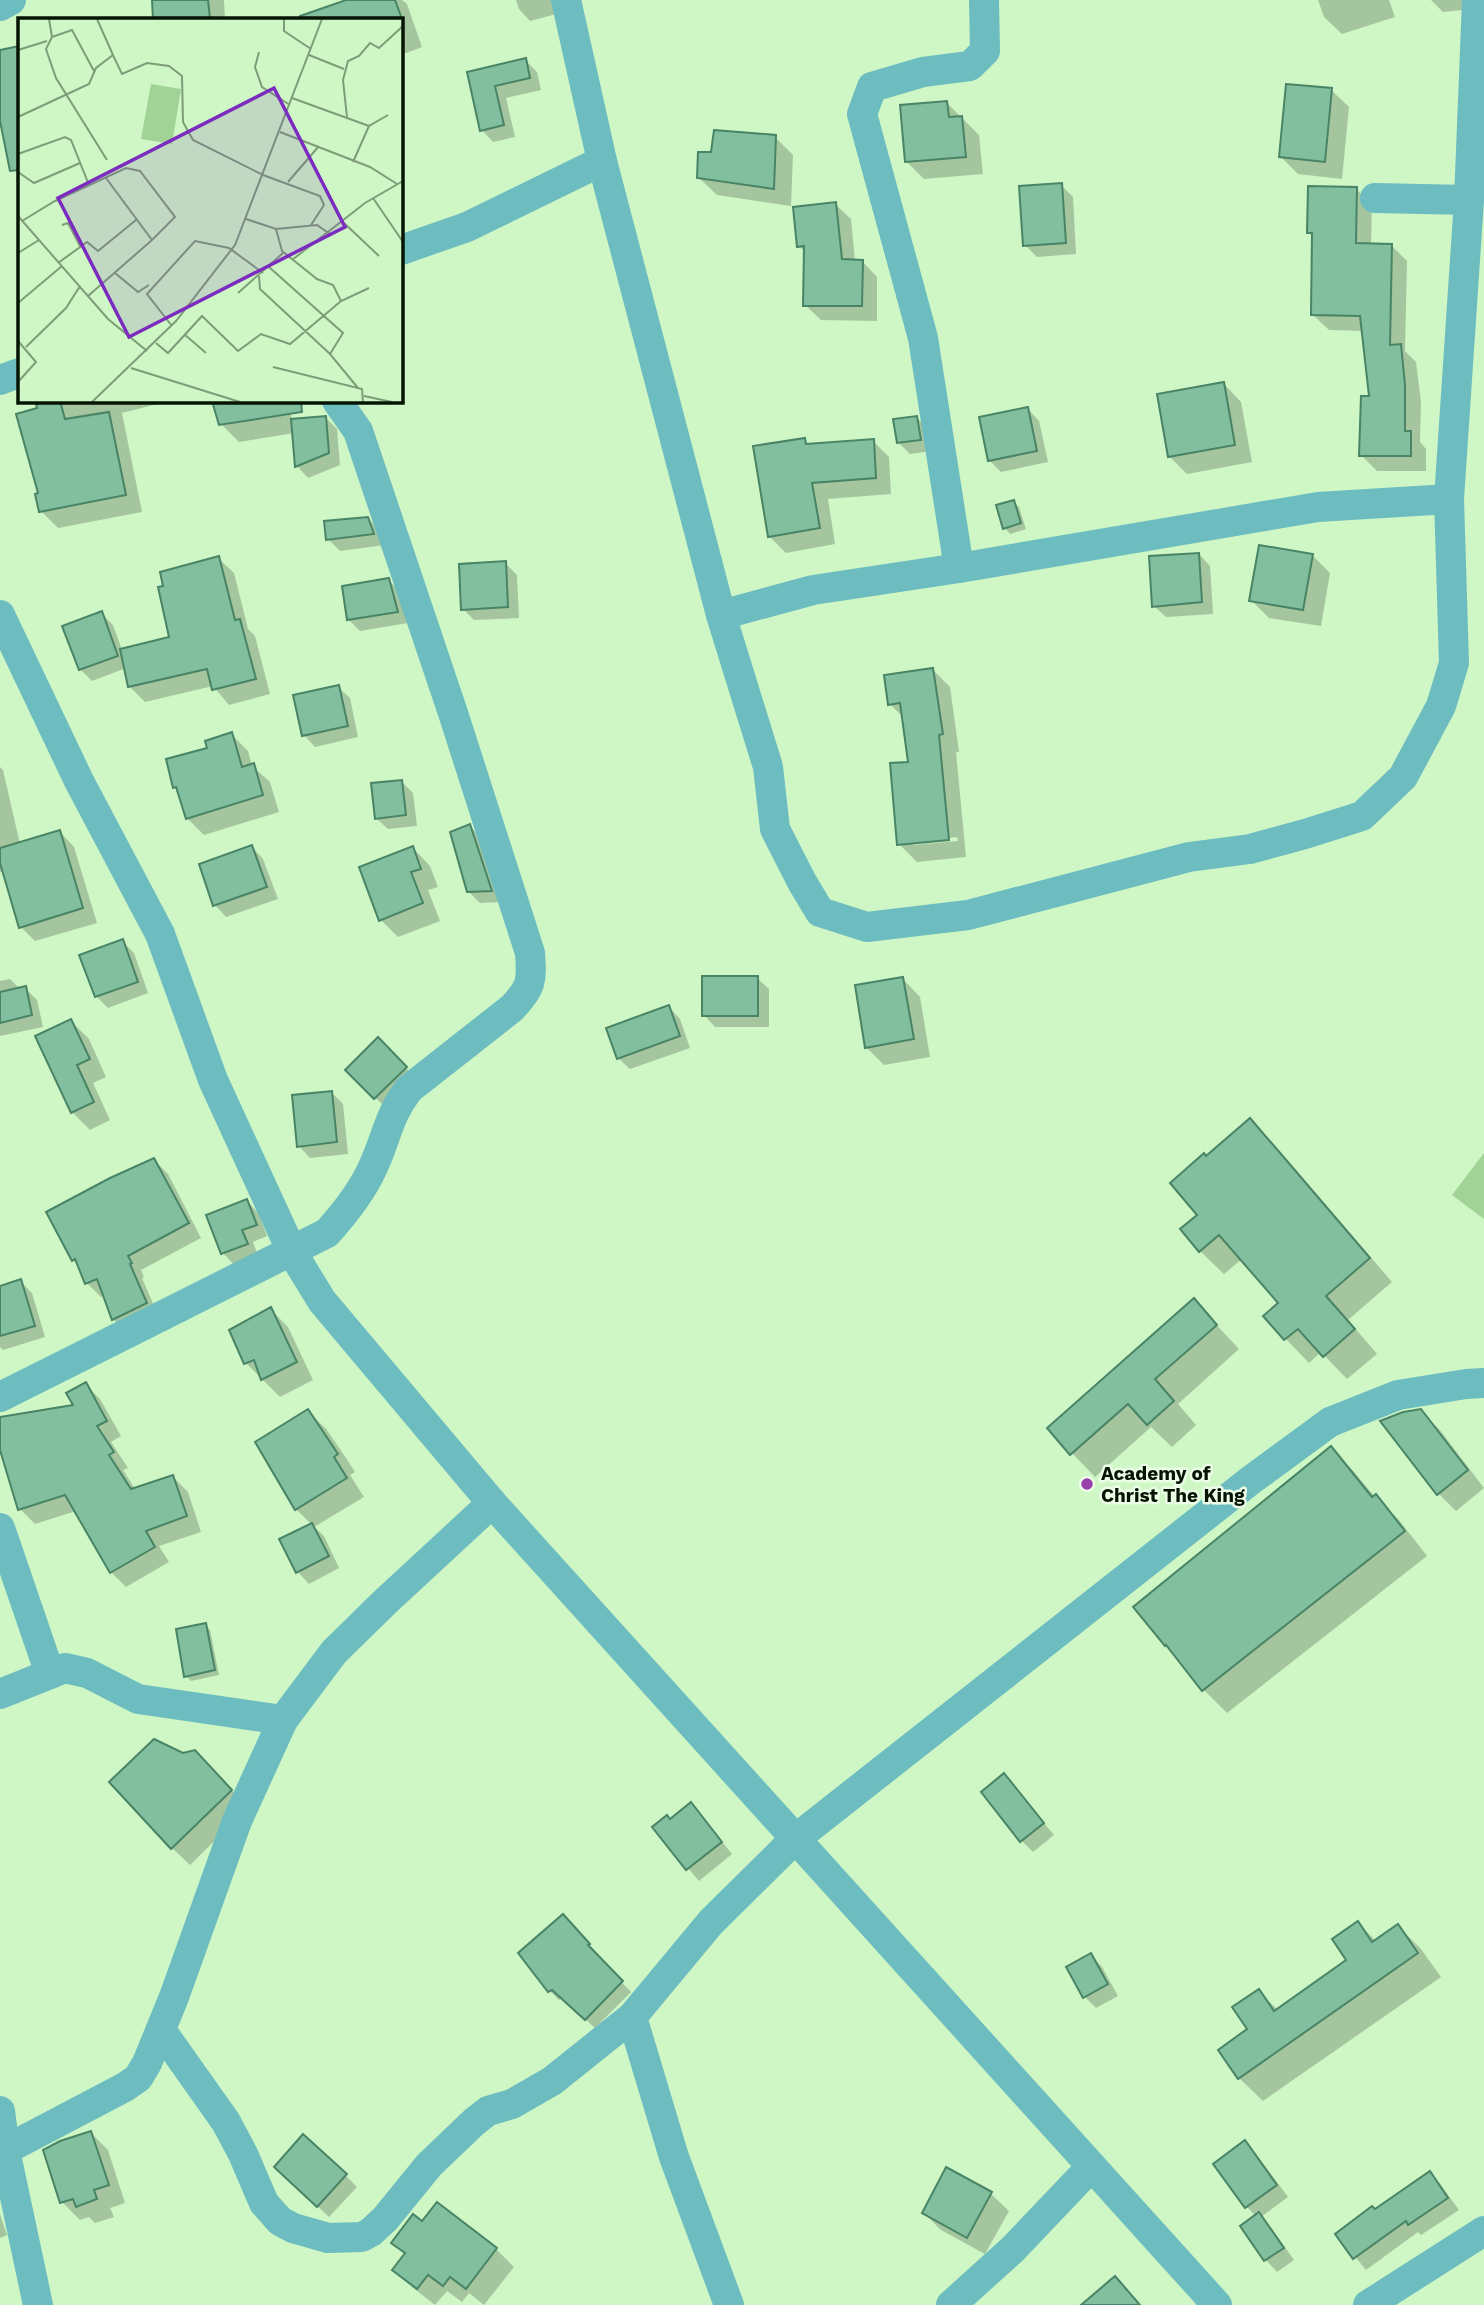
<svg xmlns="http://www.w3.org/2000/svg" width="1484" height="2305" font-family="'Work Sans',sans-serif">
<style>
.green{fill:#a1d396}
.shadow{fill:#0003;fill-rule:evenodd}
.building{fill:#82bf9e;stroke:#488465;stroke-width:2}
.lines{fill:none;stroke-linecap:round;stroke-linejoin:round}
.minor{stroke:#6dbcc0;stroke-width:30}
.poi-dot{fill:#973fab;stroke:#ecfde8;stroke-width:2.5}
.labels{text-anchor:middle;dominant-baseline:central;stroke-width:5;stroke-linejoin:round;paint-order:stroke}
.poi-label{font-size:19px;font-weight:bold;fill:#061404;stroke:#ecfde8;text-anchor:start}
.inset-road{fill:none;stroke:#7e9c78;stroke-width:2}
.view{fill:#7b2cbf;fill-opacity:0.15;stroke:#7b2cbf;stroke-width:3.5}
.inset-edge{fill:none;stroke:#061404;stroke-width:3.5}
</style>
<rect width="100%" height="100%" fill="#cef7c5"/>
<!-- green -->
<path class="green" d="M1484 1153V1219L1452 1195Z"/>
<!-- shadow -->
<g class="shadow">
<path d="M154 0H224L225 19H155Z"/>
<path d="M351 0H402L407 4 422 47 401 55V19H320L317 12Z"/>
<path d="M516 0H565L560 13 530 21 519 9Z"/>
<path d="M1318 0H1389L1395 17 1342 34 1324 17Z"/>
<path d="M1431 0H1484L1480 8 1443 12Z"/>
<path d="M19 47V173L11 165 0 112V51Z"/>
<path d="M525 60 537 72 541 90 506 98 515 137 493 142 482 130 469 73Z"/>
<path d="M1331 90 1349 107 1342 179 1298 174 1281 157Z"/>
<path d="M947 103 979 135 983 174 924 179 906 161Z"/>
<path d="M775 137 793 155 791 206 717 195 699 178 713 154Z"/>
<path d="M1061 185 1073 197 1076 254 1037 257 1025 245Z"/>
<path d="M1356 189 1372 205 1371 245H1391L1407 261 1405 351 1416 362 1421 402 1420 442 1426 449V471H1377L1361 455 1370 397 1364 331 1329 330 1313 315 1314 238 1308 232Z"/>
<path d="M835 204 851 219 855 261H862L877 277V321L821 320 805 305 806 253 799 246Z"/>
<path d="M1224 384 1241 402 1252 462 1187 474 1169 456Z"/>
<path d="M63 401H156L157 404 122 413 142 512 58 528 41 511 38 405Z"/>
<path d="M214 401H289L292 421 325 417 337 429 340 465 308 478 297 466 294 433 239 442 221 424Z"/>
<path d="M1028 409 1039 421 1048 462 1001 472 989 460Z"/>
<path d="M917 418 928 429 932 451 910 454 898 442Z"/>
<path d="M804 440 810 446 873 441 889 457 891 494 828 499 835 544 786 553 770 537Z"/>
<path d="M1013 502 1019 507 1026 529 1010 534 1005 528Z"/>
<path d="M368 518 379 530 385 545 340 551 328 539Z"/>
<path d="M1199 554 1210 566 1213 614 1166 617 1154 606Z"/>
<path d="M1312 555 1330 573 1321 626 1269 618 1251 600Z"/>
<path d="M218 558 234 573 248 629 255 636 270 694 229 705 213 686 145 702 130 687 126 668 92 681 80 669 101 613 113 625 122 650 171 639Z"/>
<path d="M505 563 517 575 519 618 474 620 463 609Z"/>
<path d="M388 580 400 591 408 623 360 631 349 620Z"/>
<path d="M932 669 950 687 959 752H956L966 857 917 862 899 844 910 763 904 718 890 704ZM957 837 958 841 913 845V842Z"/>
<path d="M338 687 350 698 358 737 315 747 304 735Z"/>
<path d="M231 734 248 751 252 766 270 782 279 812 204 835 187 818 179 791 175 787 209 749Z"/>
<path d="M0 767 3 770 20 844 60 832 74 847 97 923 35 941 21 927 4 871 0 872Z"/>
<path d="M401 781 413 793 417 826 388 829 376 818Z"/>
<path d="M470 826 481 838 502 902 480 903 468 891Z"/>
<path d="M252 847 263 859 278 899 226 917 215 905 201 865Z"/>
<path d="M413 848 430 866 438 887 428 890 440 921 398 937 381 920Z"/>
<path d="M122 941 134 953 148 993 108 1008 96 996Z"/>
<path d="M757 978 769 989V1027H715L704 1015Z"/>
<path d="M10 979 20 989 25 988 37 1000 43 1027 0 1036V981Z"/>
<path d="M903 979 920 997 930 1057 884 1065 866 1047Z"/>
<path d="M669 1007 680 1019 690 1048 630 1069 618 1058Z"/>
<path d="M71 1021 89 1039 106 1077 93 1083 110 1120 90 1130 72 1112Z"/>
<path d="M378 1040 417 1079 387 1109 347 1070Z"/>
<path d="M331 1092 343 1104 348 1154 310 1158 299 1146Z"/>
<path d="M1250 1120 1274 1144 1392 1282 1348 1320 1377 1354 1347 1379 1321 1352 1309 1363 1286 1339 1266 1316 1280 1304 1242 1259 1224 1274 1200 1251 1199 1215 1206 1158Z"/>
<path d="M154 1160 168 1174 201 1238 141 1270 144 1277 142 1278 159 1317 127 1333 113 1319 105 1295 101 1297 87 1283 79 1266 73 1260Z"/>
<path d="M247 1201 258 1213 267 1236 253 1242 258 1256 234 1265 223 1253Z"/>
<path d="M20 1281 32 1293 45 1337 3 1350 0 1347V1287Z"/>
<path d="M1193 1300 1239 1349 1178 1404 1196 1425 1172 1447 1151 1427 1095 1477 1072 1453Z"/>
<path d="M271 1310 288 1327 313 1380 280 1397 246 1363 231 1330Z"/>
<path d="M85 1384 100 1399 121 1436 111 1442 128 1468 123 1470 135 1489 173 1477 188 1492 201 1532 159 1546 169 1562 126 1587 111 1572 76 1511 35 1524 20 1509 0 1444V1418L75 1406Z"/>
<path d="M308 1411 326 1429 342 1452 355 1472 350 1475 364 1497 314 1527 324 1536 339 1568 309 1584 298 1572 312 1525 296 1509 257 1443Z"/>
<path d="M1420 1411 1439 1429 1484 1488 1456 1511 1438 1493Z"/>
<path d="M1331 1448 1354 1472 1375 1497 1399 1520 1427 1556 1227 1713 1204 1690 1166 1645Z"/>
<path d="M205 1625 210 1630 219 1675 191 1681 186 1676Z"/>
<path d="M213 1770 248 1808 190 1865 172 1848Z"/>
<path d="M1004 1775 1054 1835 1033 1852 1022 1841Z"/>
<path d="M691 1804 732 1854 699 1881 654 1828 671 1821Z"/>
<path d="M1358 1923 1376 1941 1398 1926 1421 1949 1441 1977 1263 2101 1239 2078 1258 1991 1278 2010 1349 1961Z"/>
<path d="M572 1926 598 1954 596 1956 631 1992 595 2028 562 1998 559 2000 550 1991Z"/>
<path d="M1091 1955 1102 1967 1118 1996 1096 2008 1085 1997Z"/>
<path d="M91 2133 108 2150 125 2203 110 2208 114 2217 95 2223 89 2217 80 2220 62 2202 45 2151Z"/>
<path d="M1245 2142 1256 2154 1288 2197 1261 2217 1270 2226 1294 2260 1277 2272 1266 2260 1242 2226 1256 2216 1247 2207 1215 2164Z"/>
<path d="M947 2170 991 2194 1009 2211 985 2254 941 2230 924 2213Z"/>
<path d="M1430 2173 1441 2185 1459 2210 1421 2235 1418 2232 1366 2270 1337 2234Z"/>
<path d="M345 2175 357 2187 329 2217 288 2178Z"/>
<path d="M0 2214 7 2235 0 2238Z"/>
<path d="M423 2223 496 2249 514 2267 484 2305 469 2293 462 2302 447 2291 435 2305 412 2287 395 2270 406 2255 394 2242Z"/>
</g>
<!-- building -->
<g class="building">
<path d="M152 0H208L210 19H153Z"/>
<path d="M346 0H395L402 19H300V16Z"/>
<path d="M19 46V170L10 171 0 121V50Z"/>
<path d="M526 58 530 78 495 86 504 125 480 131 467 72Z"/>
<path d="M1286 84 1332 88 1325 162 1279 157Z"/>
<path d="M947 101 949 117 962 116 966 157 905 162 900 105Z"/>
<path d="M714 130 776 135 774 189 697 178 698 152H711Z"/>
<path d="M1062 183 1066 243 1023 246 1019 186Z"/>
<path d="M1308 186 1357 187 1356 243 1392 244 1390 345 1401 344 1405 385V431H1411V456H1359L1361 396H1369L1360 316 1311 315 1312 233H1307Z"/>
<path d="M836 202 842 259 863 260 862 306H803L804 246 797 247 793 207Z"/>
<path d="M1224 382 1235 445 1168 457 1157 394Z"/>
<path d="M52 401H60L65 419 109 412 126 495 39 512 35 494 38 493 16 414 37 408 36 404Z"/>
<path d="M212 401H301L302 412 219 425Z"/>
<path d="M1028 407 1037 451 988 461 979 417Z"/>
<path d="M326 416 329 453 295 467 291 419Z"/>
<path d="M917 416 921 440 897 443 893 419Z"/>
<path d="M805 438 806 444 874 439 876 478 812 483 820 528 768 537 753 446Z"/>
<path d="M1014 500 1021 523 1003 529 996 505Z"/>
<path d="M368 517 374 534 326 540 324 521Z"/>
<path d="M1259 545 1313 554 1303 610 1249 601Z"/>
<path d="M1199 553 1202 602 1152 607 1149 556Z"/>
<path d="M219 556 235 620 240 619 256 679 212 690 207 669 128 687 120 649 169 637 158 587 163 586 160 572Z"/>
<path d="M506 561 508 607 461 610 459 564Z"/>
<path d="M389 578 398 612 347 620 342 586Z"/>
<path d="M102 611 118 656 79 670 62 626Z"/>
<path d="M933 668 943 734 939 735 949 840 897 845 890 763 908 762 900 703 888 705 884 675Z"/>
<path d="M339 685 348 726 302 736 293 695Z"/>
<path d="M232 732 242 767 254 763 263 795 186 819 176 787 173 788 166 759 207 748 205 741Z"/>
<path d="M402 780 406 815 375 819 371 783Z"/>
<path d="M470 824 492 891 467 892 450 832Z"/>
<path d="M60 830 83 908 19 928 0 863V848Z"/>
<path d="M252 845 267 887 213 906 199 864Z"/>
<path d="M413 846 421 869 411 872 423 903 379 921 359 867Z"/>
<path d="M123 939 138 982 95 997 79 955Z"/>
<rect x="702" y="976" width="56" height="40"/>
<path d="M903 977 914 1039 865 1048 855 985Z"/>
<path d="M26 986 32 1015 0 1023V992Z"/>
<path d="M669 1005 680 1036 617 1059 606 1028Z"/>
<path d="M71 1019 90 1059 77 1065 94 1102 71 1113 35 1036Z"/>
<path d="M378 1037 407 1067 374 1099 345 1070Z"/>
<path d="M332 1091 337 1142 297 1147 292 1095Z"/>
<path d="M1250 1118 1370 1258 1326 1296 1355 1329 1323 1357 1298 1329 1284 1340 1263 1316 1278 1303 1219 1235 1199 1252 1180 1229 1197 1215 1170 1183 1204 1153 1206 1156Z"/>
<path d="M154 1158 189 1223 128 1256 132 1263 130 1264 147 1303 112 1320 97 1279 85 1284 75 1259 72 1261 46 1212 110 1178Z"/>
<path d="M247 1199 257 1225 242 1230 248 1244 221 1254 206 1215Z"/>
<path d="M21 1279 35 1326 0 1336V1286Z"/>
<path d="M1194 1298 1217 1325 1155 1379 1174 1401 1147 1425 1128 1404 1070 1455 1047 1428Z"/>
<path d="M271 1307 297 1362 261 1380 254 1360 244 1364 229 1330Z"/>
<path d="M86 1382 107 1421 97 1426 114 1452 109 1455 131 1489 173 1475 187 1516 146 1531 155 1547 110 1573 65 1495 18 1510 0 1450V1417L73 1405 66 1393Z"/>
<path d="M308 1409 338 1454 334 1457 347 1478 295 1510 255 1442Z"/>
<path d="M1421 1409 1468 1470 1437 1495 1380 1421 1403 1412Z"/>
<path d="M1331 1446 1372 1497 1376 1494 1405 1531 1202 1691 1166 1645 1165 1646 1133 1607Z"/>
<path d="M312 1523 329 1556 296 1573 279 1539Z"/>
<path d="M206 1623 215 1670 184 1677 176 1629Z"/>
<path d="M154 1739 183 1753 195 1750 232 1790 171 1849 109 1782Z"/>
<path d="M1004 1773 1044 1823 1020 1842 981 1792Z"/>
<path d="M691 1802 722 1842 686 1870 652 1827 667 1815 670 1819Z"/>
<path d="M563 1914 590 1944 588 1945 623 1981 585 2020 552 1990 548 1992 518 1953Z"/>
<path d="M1358 1921 1372 1942 1398 1924 1418 1953 1238 2079 1218 2050 1247 2029 1232 2007 1259 1989 1274 2011 1346 1960 1332 1939Z"/>
<path d="M1091 1953 1108 1984 1083 1998 1066 1967Z"/>
<path d="M91 2131 109 2185 94 2190 97 2199 76 2207 73 2199 60 2203 43 2150 60 2141Z"/>
<path d="M303 2134 347 2174 317 2207 274 2167Z"/>
<path d="M1245 2140 1277 2185 1245 2208 1213 2164Z"/>
<path d="M946 2167 992 2192 967 2238 922 2213Z"/>
<path d="M1430 2171 1448 2198 1408 2225 1406 2221 1353 2259 1335 2234 1372 2206 1375 2209Z"/>
<path d="M437 2202 497 2248 466 2289 450 2277 443 2286 428 2275 417 2289 392 2270 405 2253 391 2243 413 2214 422 2221Z"/>
<path d="M1259 2212 1284 2248 1264 2261 1240 2226Z"/>
<path d="M1115 2276 1140 2305H1081Z"/>
</g>
<g class="lines">
<!-- minor -->
<g class="minor">
<path d="M566 0 602 161 721 615"/>
<path d="M0 6 11 0"/>
<path d="M1375 198 1469 200"/>
<path d="M401 250 467 227 602 161"/>
<path d="M0 380 19 373"/>
<path d="M1449 499 1318 507 959 568 813 590 721 615 768 767 775 829 802 882 820 912 867 927 968 915 1189 857 1250 849 1305 834 1362 816 1403 777 1441 706 1454 663 1449 499 1469 200 1477 0"/>
<path d="M959 568 923 338 862 114 872 87 923 72 970 66 985 51 984 0"/>
<path d="M0 615 79 781 160 934 213 1080 292 1252 322 1301 492 1503 1217 2305"/>
<path d="M0 1397 327 1233C345 1213 362 1192 373 1167 387 1137 388 1116 409 1089L512 1008C532 987 532 981 530 953L453 713 358 431 337 401"/>
<path d="M0 1528 50 1674"/>
<path d="M0 1694 65 1668 87 1673 138 1699 283 1720"/>
<path d="M632 2017 674 2157 729 2305"/>
<path d="M161 2030 226 2122 243 2154 264 2203 280 2221 293 2228 328 2238 362 2237 371 2232 385 2219 429 2165 474 2122 488 2111 512 2104 552 2081 632 2017 711 1922 794 1840 1251 1480 1330 1422 1398 1395 1466 1384 1484 1383"/>
<path d="M0 2111 5 2150 38 2305"/>
<path d="M5 2150 125 2087 138 2078 147 2063 174 1997 237 1821 283 1720 334 1652 385 1602 492 1503"/>
<path d="M951 2305 1013 2249 1091 2167"/>
<path d="M1368 2305 1484 2231"/>
</g>
</g>
<!-- markers -->
<circle class="poi-dot" cx="1087" cy="1484" r="7"/>
<g class="labels">
<!-- poi labels -->
<g class="poi-label">
<text x="1101" y="1473">Academy of<tspan x="1101" dy="22">Christ The King</tspan></text>
</g>
</g>
<!-- overview -->
<g transform="translate(18 18)">
<rect width="385" height="385" fill="#cef7c5"/>
<path d="M133 66 163 71 154 126 123 121Z" fill="#a1d396"/>
<path class="inset-road" d="M31 1 34 19 28 31 38 60 89 142M79 1 95 37M266 1V13L293 31M34 19 54 12 76 53M0 32 29 23M241 34 237 49 244 69 272 87M291 37 326 51M274 80 351 108M0 99 71 66 78 50 95 37 104 56 129 45 151 48 164 58 165 104 175 122 245 157 302 178 306 187 293 207M329 99 325 62 330 43 341 38 352 25 361 30 385 8M262 114 352 149 379 166M0 136 47 119 53 122 71 167M335 144 351 108 370 97M0 154 16 165 62 145M270 164 301 128M355 180 385 224M0 198 90 301 129 333M228 201 258 211 299 207 312 216M4 203 37 183 108 150 122 153 157 199 134 222 88 160M326 205 361 238M44 207 50 205 62 228M258 211 264 233 299 261 315 267 323 283M0 235 21 222M274 242 347 185 385 163M40 245 69 224 80 233 118 202M251 249 325 315 312 336M97 255 120 274 131 267M241 258 242 271 312 336 340 370M220 275 265 235M70 278 134 222M0 285 44 248M154 308 129 276 177 223 211 230 245 255M166 316 188 335M0 323 18 344 0 364M138 325 150 335 184 298 220 333 243 316 272 326 323 283 351 270M8 329 48 290 62 268M255 349 344 371 345 384M113 350 222 384M346 378 374 384M74 384 158 303 217 227 304 1"/>
<path class="view" d="M256 70 327 209 111 319 40 180Z"/>
<rect width="385" height="385" class="inset-edge"/>
</g>
</svg>
